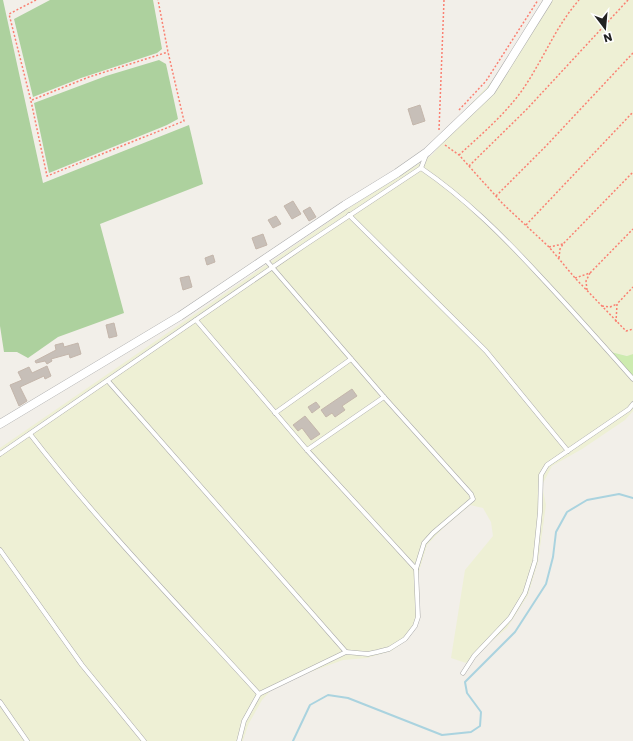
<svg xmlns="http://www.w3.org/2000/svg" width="633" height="741" font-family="Poppins,sans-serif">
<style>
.farmland{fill:#eef0d5}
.grass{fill:#cdebb0}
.forest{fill:#add19e}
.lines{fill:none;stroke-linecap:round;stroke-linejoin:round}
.stream{stroke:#aad3df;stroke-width:2}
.building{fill:#c7bfb8;stroke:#c4b6ab}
.lane-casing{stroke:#a9a9a9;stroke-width:5}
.street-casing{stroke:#a9a9a9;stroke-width:9}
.path{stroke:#fa8072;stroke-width:1.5;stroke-dasharray:2 2;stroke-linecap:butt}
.lane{stroke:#fff;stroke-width:4}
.street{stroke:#fff;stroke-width:8}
</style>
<rect width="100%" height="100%" fill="#f2efe9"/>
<!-- farmland -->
<path class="farmland" d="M545 0H633V354L628 356 612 352 633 378V411L625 420 582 449 552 466 542 485 546 505 538 562 528 595 507 628 466 663 451 658 465 570 493 536 491 522 483 508 470 505 443 528 427 545 416 581 418 619 407 640 391 651 367 658 343 660 277 684 262 700 248 725 243 741H0V448L346 210 432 155 437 149 446 131 494 79Z"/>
<!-- grass -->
<path class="grass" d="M611 352 627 356 633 354V378Z"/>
<!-- forest -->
<g class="forest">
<path d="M0 0H3L43 183 189 125 203 184 100 224 124 313 58 337 28 358 17 352H4L0 326Z"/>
<path d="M50 0H153L162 49 157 53 81 78 33 97 14 19Z"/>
<path d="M159 60 166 64 178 119 167 125 49 173 34 103 106 76Z"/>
</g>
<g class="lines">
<!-- stream -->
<path class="stream" d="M293 741 310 705 328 695 348 698 442 735 471 732 480 726 481 712 467 693 465 682 515 632 546 584 553 557 556 532 567 512 587 500 619 494 633 498"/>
</g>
<!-- building -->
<g class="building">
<path d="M420 105 425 121 413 125 408 109Z"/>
<path d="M293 201 301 214 292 219 284 206Z"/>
<path d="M310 207 316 217 309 221 303 211Z"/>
<path d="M276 216 281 224 273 228 268 220Z"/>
<path d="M263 234 267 245 256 249 252 238Z"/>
<path d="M213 255 215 262 207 265 205 258Z"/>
<path d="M189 276 192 287 183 290 180 278Z"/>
<path d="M114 323 117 336 109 338 106 325Z"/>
<path d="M63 343 64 347 78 343 81 354 70 358 69 354 51 359 52 361 47 364 45 361 36 363 35 361 56 350 55 345Z"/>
<path d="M47 366 51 376 45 379 44 376 20 387 27 401 19 406 10 385 22 380 18 372 29 367 32 373Z"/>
<path d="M352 389 357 396 342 406 345 410 335 417 332 413 326 417 321 410Z"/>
<path d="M316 402 320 407 312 413 308 407Z"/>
<path d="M305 416 320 434 311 440 302 428 298 431 293 425Z"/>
</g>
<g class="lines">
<!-- lane casing -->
<g class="lane-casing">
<g id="lane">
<path d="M421 168C465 198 503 236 539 275 571 309 602 344 633 379"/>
<path d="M349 215 486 351 568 451"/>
<path d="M196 320 307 450 416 569"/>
<path d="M108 381 346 652"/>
<path d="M275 413 351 359"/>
<path d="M30 434C100 525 182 609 259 694"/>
<path d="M307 450 384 397"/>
<path d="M0 454 305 245 421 168 426 155"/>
<path d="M0 550 82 665 144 741"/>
<path d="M463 673 474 656 510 618 525 593 535 561 540 512 541 475 547 465 629 409 633 404"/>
<path d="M0 702 27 741"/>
<path d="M239 741 244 721 259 694 346 652 368 654 377 652 389 649 405 639 415 626 418 617 416 569 424 543 433 533 473 499 471 494 384 397 265 259"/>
</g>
</g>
<!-- street casing -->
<g class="street-casing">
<path id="street" d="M0 424 180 316 345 205 397 173 427 152 491 91 548 0"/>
</g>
<!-- path -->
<g class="path">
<path d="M36 0 9 14 31 101 47 176 184 121 168 52 158 0"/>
<path d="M32 100 89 77 168 52"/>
<path d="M459 110 486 81 538 0"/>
<path d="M439 130 444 0"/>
<path d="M445 145 459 155 503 204 549 247 575 278 626 331 633 329"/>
<path d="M459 155C483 133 510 110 527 83 545 55 557 25 579 0"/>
<path d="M469 166 527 109 628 0"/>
<path d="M496 196 546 146 633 53"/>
<path d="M526 225 633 112"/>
<path d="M549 247 563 244"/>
<path d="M559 258 560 249 563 244 633 172"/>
<path d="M575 278 590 273 633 229"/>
<path d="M587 290 586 281 590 273"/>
<path d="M602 306 610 307 617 304"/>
<path d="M616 322 617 304 633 287"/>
</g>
<!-- lane -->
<use href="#lane" class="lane"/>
<!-- street -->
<use href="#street" class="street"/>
</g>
<!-- north arrow -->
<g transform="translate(605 28) rotate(164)" stroke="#ffffff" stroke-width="3" paint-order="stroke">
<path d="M0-3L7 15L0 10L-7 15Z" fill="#222222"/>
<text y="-6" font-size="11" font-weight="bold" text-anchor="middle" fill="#222222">N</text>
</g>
</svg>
